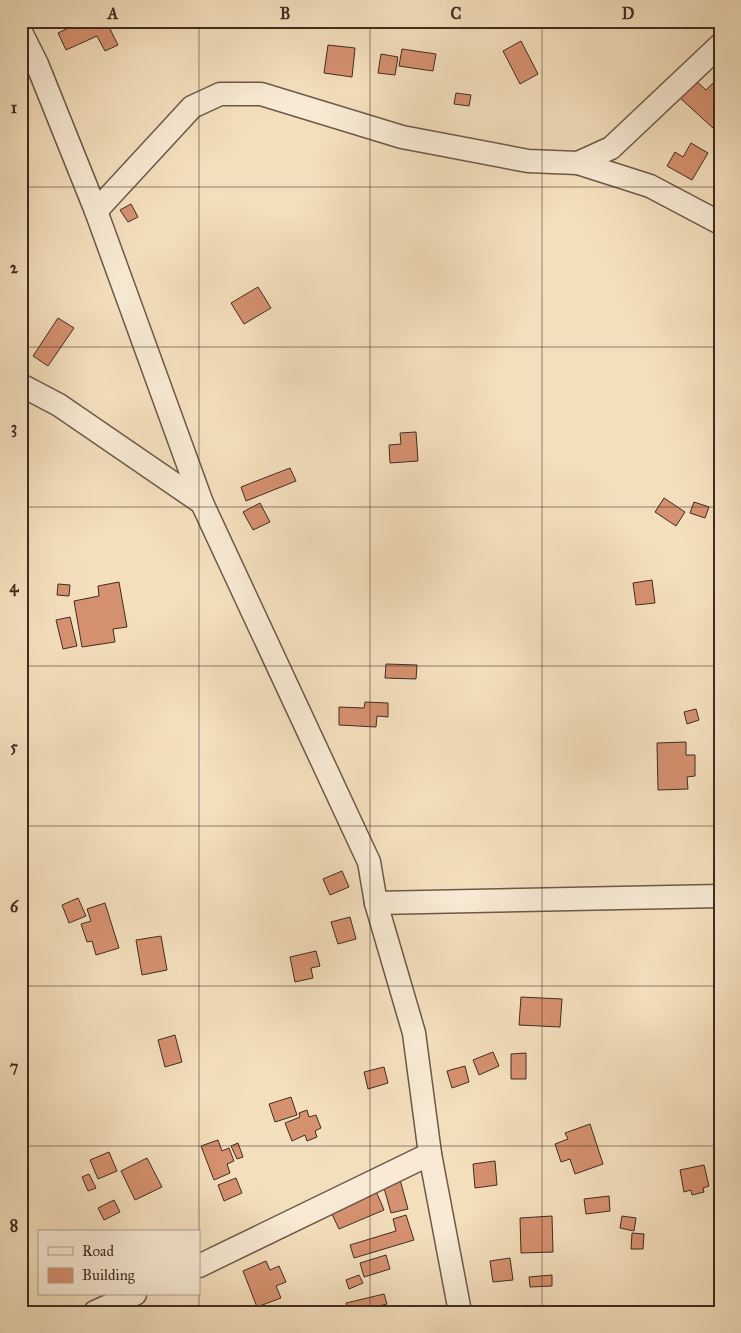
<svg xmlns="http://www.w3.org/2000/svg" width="741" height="1333" font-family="'IM FELL Great Primer',serif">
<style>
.building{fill:#d69170;stroke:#3f2c22}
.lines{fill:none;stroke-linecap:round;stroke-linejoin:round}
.minor-casing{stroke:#6c5949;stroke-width:25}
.minor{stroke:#f8ead4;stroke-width:22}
.grid{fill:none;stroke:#3f2c22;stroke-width:1;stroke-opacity:0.55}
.neatline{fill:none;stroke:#3f2c22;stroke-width:2}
.grid-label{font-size:16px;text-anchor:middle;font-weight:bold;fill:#3f2c22}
</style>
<rect width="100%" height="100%" fill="#f4dfbd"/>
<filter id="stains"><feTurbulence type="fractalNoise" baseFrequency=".004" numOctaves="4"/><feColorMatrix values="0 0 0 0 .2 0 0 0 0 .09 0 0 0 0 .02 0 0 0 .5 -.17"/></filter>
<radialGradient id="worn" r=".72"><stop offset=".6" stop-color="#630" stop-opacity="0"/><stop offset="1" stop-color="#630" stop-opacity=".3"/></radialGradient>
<!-- building -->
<g class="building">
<path d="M83 21H106L118 45 105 51 97 36 66 50 58 33Z"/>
<path d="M521 41 538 74 520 84 503 51Z"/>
<path d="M328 45 355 48 352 77 324 73Z"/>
<path d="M402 49 436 54 433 71 399 66Z"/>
<path d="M381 54 398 57 395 75 378 73Z"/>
<path d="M695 80 706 90 715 81 720 85V99L718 101 720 102V121L713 128 679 97Z"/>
<path d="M456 93 471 95 469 106 454 104Z"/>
<path d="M691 143 708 153 692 180 667 166 675 152 683 157Z"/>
<path d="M131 204 138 217 128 222 120 210Z"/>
<path d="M258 287 271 308 244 324 231 303Z"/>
<path d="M58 318 74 328 48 366 33 356Z"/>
<path d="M416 432 418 461 390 463 389 445 401 444 400 433Z"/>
<path d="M290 468 296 481 246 501 241 487Z"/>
<path d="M664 498 685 512 676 526 655 512Z"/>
<path d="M694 502 709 507 705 518 690 513Z"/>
<path d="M260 503 270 522 253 530 243 512Z"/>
<path d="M652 580 655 603 636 605 633 583Z"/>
<path d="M119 582 127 627 113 629 115 642 82 647 74 601 99 596 98 586Z"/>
<path d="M58 584 70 585 69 596 57 595Z"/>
<path d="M70 617 77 646 63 649 56 620Z"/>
<path d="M386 664 417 665 416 679 385 678Z"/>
<path d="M365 702 388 703V717L377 716 376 727 339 725V707L364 708Z"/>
<path d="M696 709 699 720 687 724 684 712Z"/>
<path d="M686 742V755H695V776L687 777 688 789 658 790 657 743Z"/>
<path d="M342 871 349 887 330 895 323 879Z"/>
<path d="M78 898 86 916 69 923 62 905Z"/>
<path d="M105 903 119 948 96 955 92 941 87 942 81 924 91 921 87 909Z"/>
<path d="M350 917 356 939 338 944 331 922Z"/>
<path d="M161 936 167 970 142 975 136 940Z"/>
<path d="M316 951 320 966 311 968 313 978 295 982 290 957Z"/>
<path d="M521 997 562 999 560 1027 519 1025Z"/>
<path d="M175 1035 182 1062 165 1067 158 1040Z"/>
<path d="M493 1052 499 1066 479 1075 473 1060Z"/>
<path d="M526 1053V1079H511V1054Z"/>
<path d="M465 1066 469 1082 452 1088 447 1071Z"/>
<path d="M384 1067 388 1083 368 1089 364 1072Z"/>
<path d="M291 1097 297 1115 275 1122 269 1104Z"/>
<path d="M307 1110 309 1117 316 1115 321 1128 315 1131 317 1137 307 1141 305 1135 292 1141 285 1123 300 1117 299 1113Z"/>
<path d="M590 1124 603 1164 575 1174 570 1159 561 1162 555 1144 568 1139 565 1133Z"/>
<path d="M218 1140 222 1151 229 1148 234 1161 227 1164 230 1173 214 1180 201 1146Z"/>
<path d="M238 1143 243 1157 237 1159 231 1146Z"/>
<path d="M109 1152 117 1171 98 1179 90 1160Z"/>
<path d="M147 1158 162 1187 135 1200 121 1171Z"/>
<path d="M495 1161 497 1185 475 1188 473 1164Z"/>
<path d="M704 1165 709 1186 703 1188 704 1192 692 1195 691 1190 684 1192 680 1170Z"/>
<path d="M89 1174 96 1188 88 1191 82 1177Z"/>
<path d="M399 1176 408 1209 391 1213 382 1181Z"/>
<path d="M236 1178 242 1193 224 1201 218 1185Z"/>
<path d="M376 1191 384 1210 339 1229 330 1210Z"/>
<path d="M609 1196 610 1211 586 1214 584 1199Z"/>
<path d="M114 1200 120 1212 104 1220 98 1208Z"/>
<path d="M406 1215 414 1240 354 1258 350 1245 396 1231 393 1219Z"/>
<path d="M552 1216 553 1252 521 1253 520 1218Z"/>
<path d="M622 1216 636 1218 634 1231 620 1228Z"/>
<path d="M632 1233 644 1234 643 1249H631Z"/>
<path d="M386 1255 390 1269 364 1277 360 1263Z"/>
<path d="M510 1258 513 1280 493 1282 490 1261Z"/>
<path d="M266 1261 270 1270 279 1266 286 1282 276 1286 281 1298 257 1307 243 1271Z"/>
<path d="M359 1275 363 1283 349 1289 346 1280Z"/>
<path d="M552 1275V1286L530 1287 529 1277Z"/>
<path d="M384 1294 387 1304 356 1312H348L346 1303Z"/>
</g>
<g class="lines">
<!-- minor casing -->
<g class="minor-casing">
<g id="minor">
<path d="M21 32 37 64 96 211 202 503 369 862 376 903 414 1033 430 1154 460 1312"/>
<path d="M578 163 650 186 720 223"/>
<path d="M96 211 192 107 220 94H261L402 137 528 161 578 163 611 148 720 45"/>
<path d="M21 385 59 405 202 503"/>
<path d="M376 903 720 896"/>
<path d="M199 1266 430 1154"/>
<path d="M95 1312 135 1294"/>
</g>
</g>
<!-- minor -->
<use href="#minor" class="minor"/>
</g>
<!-- grid -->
<path class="grid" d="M199 21V1312M370 21V1312M542 21V1312M21 187H720M21 347H720M21 507H720M21 666H720M21 826H720M21 986H720M21 1146H720"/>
<!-- margin -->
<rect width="741" height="1333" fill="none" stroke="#f4dfbd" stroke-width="55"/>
<!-- legend -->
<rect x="38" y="1230" width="162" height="65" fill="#f8ead4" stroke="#ae9e8d"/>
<rect x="48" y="1247" width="25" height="8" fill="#f8ead4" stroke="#ae9e8d"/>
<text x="82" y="1256" font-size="15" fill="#3f2c22">Road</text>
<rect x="48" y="1268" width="25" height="15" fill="#d69170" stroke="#ae9e8d"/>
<text x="82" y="1280" font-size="15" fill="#3f2c22">Building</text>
<rect x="28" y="28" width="686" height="1278" class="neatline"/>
<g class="grid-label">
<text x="113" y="19">A</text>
<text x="285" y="19">B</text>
<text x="456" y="19">C</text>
<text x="628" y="19">D</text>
<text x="14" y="113">1</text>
<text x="14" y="273">2</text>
<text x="14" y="433">3</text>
<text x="14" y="592">4</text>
<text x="14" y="752">5</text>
<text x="14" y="912">6</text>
<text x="14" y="1072">7</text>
<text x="14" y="1231">8</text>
</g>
<rect width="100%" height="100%" filter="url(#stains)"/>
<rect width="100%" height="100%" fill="url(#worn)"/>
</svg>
